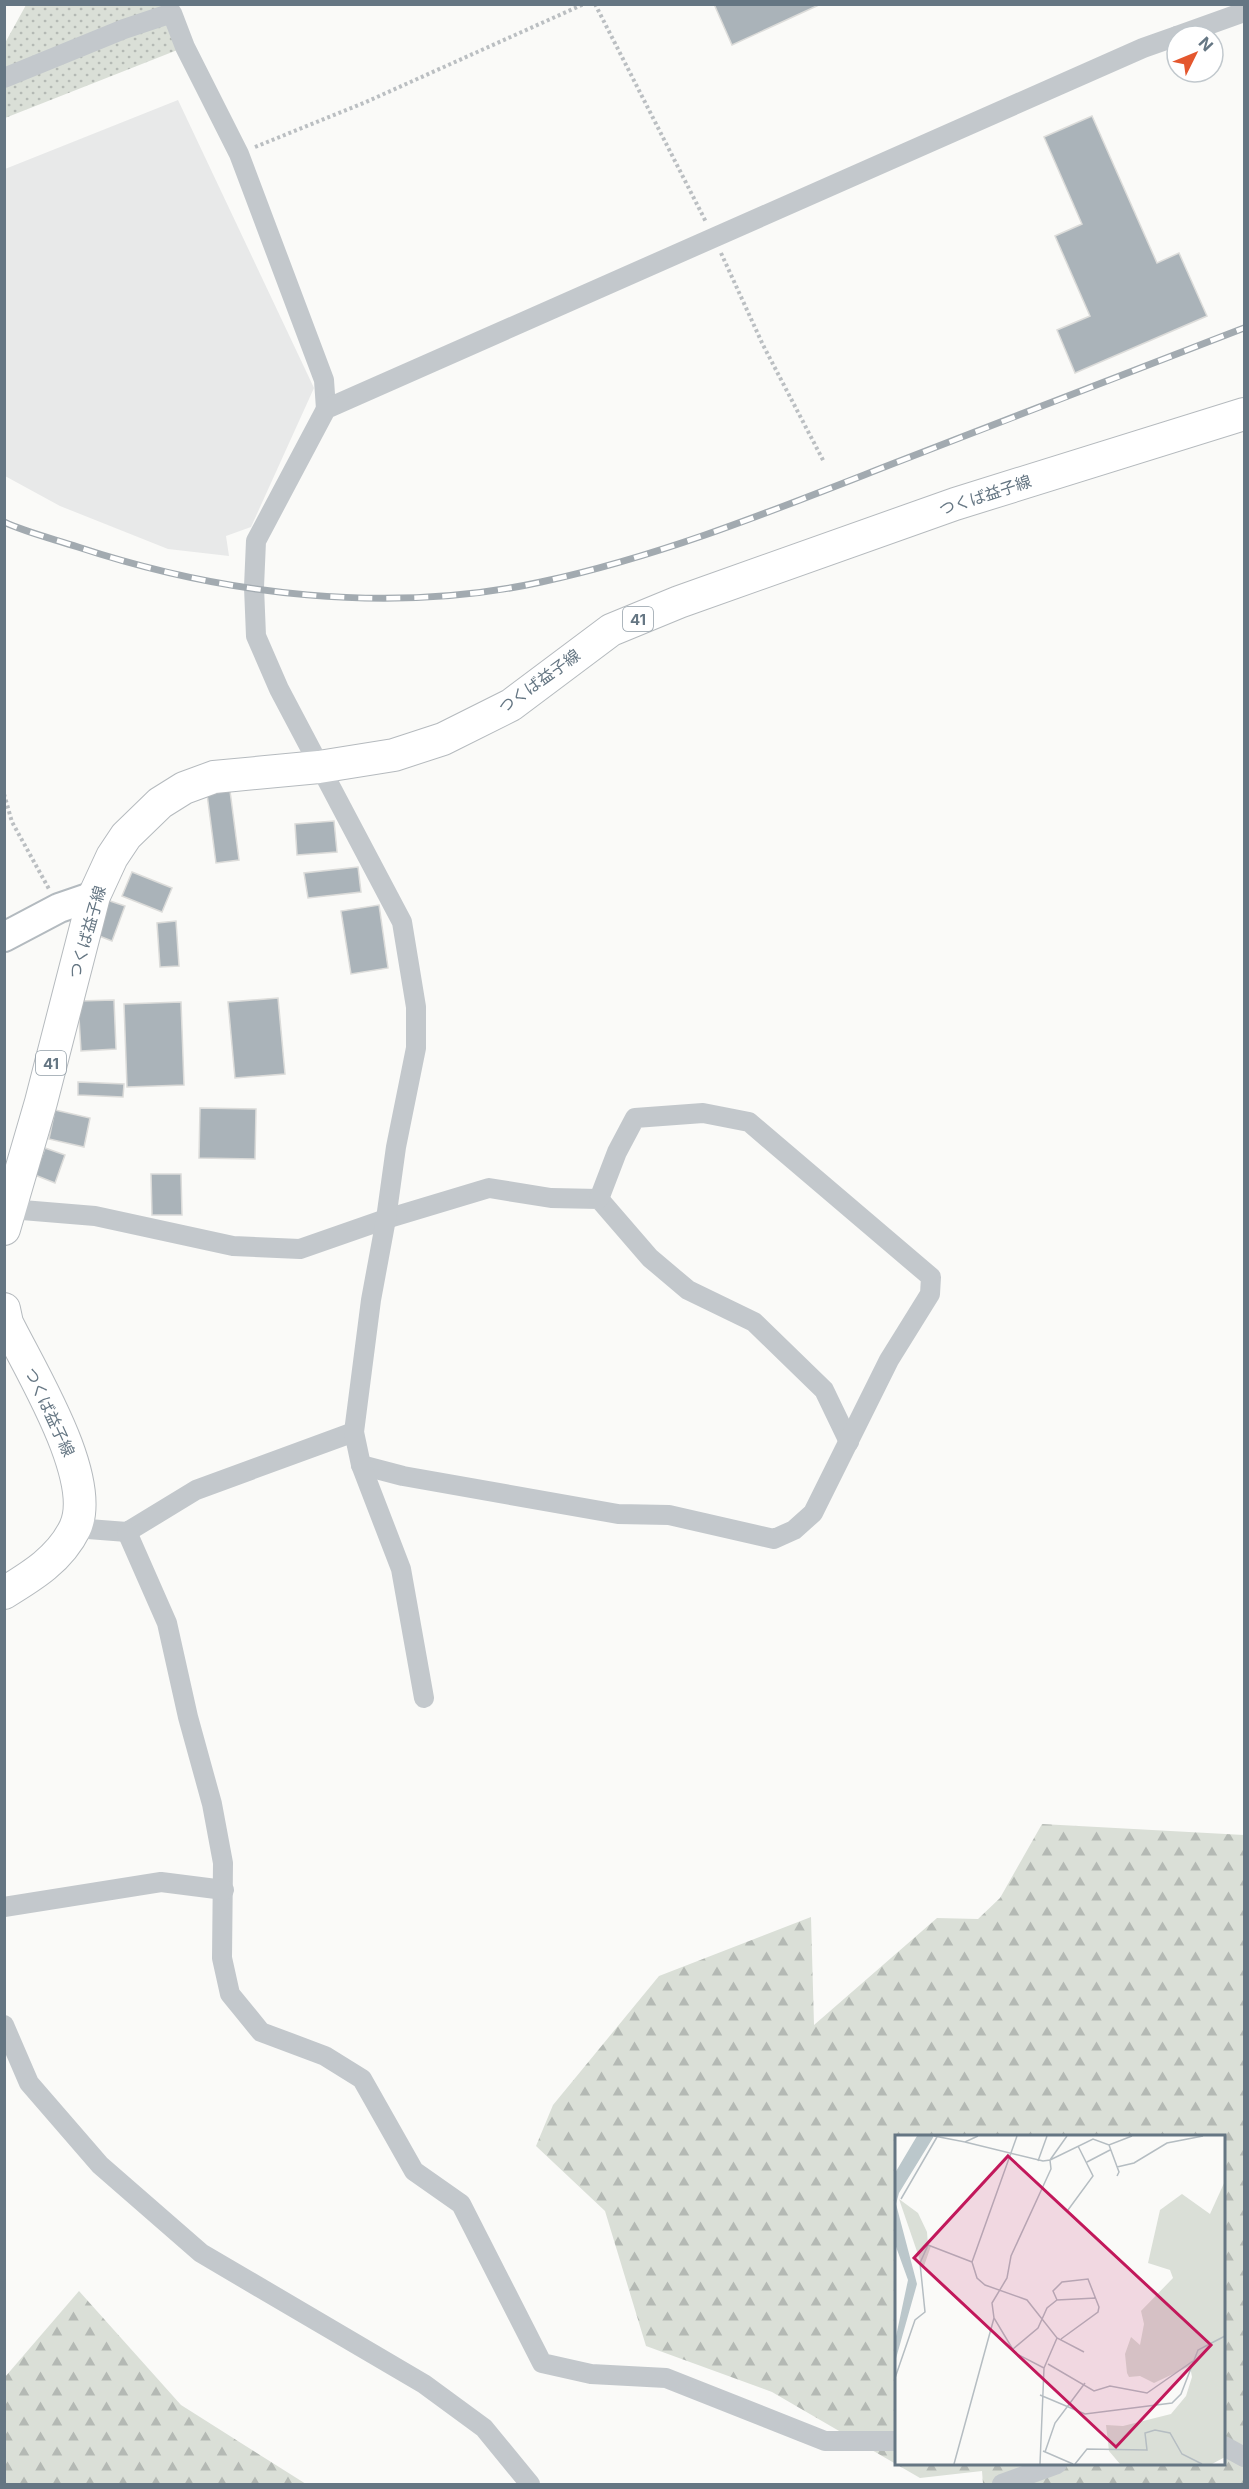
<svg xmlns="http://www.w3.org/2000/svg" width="1249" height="2489" font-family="Inter,'Noto Sans JP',sans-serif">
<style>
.built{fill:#e8e9e9}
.grass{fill:url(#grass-dots)}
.forest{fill:url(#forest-firs);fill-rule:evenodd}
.building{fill:#aab3b9;stroke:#dcdcda;stroke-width:1.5}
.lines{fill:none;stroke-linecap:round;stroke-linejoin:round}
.secondary-casing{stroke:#b3babf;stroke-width:32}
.primary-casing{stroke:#b5babe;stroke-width:34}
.path{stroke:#bbbfc2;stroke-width:4;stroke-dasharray:3 3;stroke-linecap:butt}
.street{stroke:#c3c8cc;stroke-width:20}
.secondary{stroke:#fff;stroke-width:28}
.primary{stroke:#fff;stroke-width:32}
.rail-casing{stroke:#a2aab0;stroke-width:7}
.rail{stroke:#fff;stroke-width:4.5;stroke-dasharray:14;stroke-linecap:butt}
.labels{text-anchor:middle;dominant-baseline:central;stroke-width:6;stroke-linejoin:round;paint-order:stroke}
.shield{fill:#fff;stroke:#939fa8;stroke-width:1.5}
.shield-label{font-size:15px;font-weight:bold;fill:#657683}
.street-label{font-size:16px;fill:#657683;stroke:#fff}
.inset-road{fill:none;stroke:#b5bdc2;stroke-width:1.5}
.view{fill:#c2185b;fill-opacity:0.15;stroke:#c2185b;stroke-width:3}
.inset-edge{fill:none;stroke:#657683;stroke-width:3}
</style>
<defs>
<pattern id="grass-dots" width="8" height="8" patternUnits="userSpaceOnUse" patternTransform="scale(1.5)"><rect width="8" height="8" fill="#dadfd7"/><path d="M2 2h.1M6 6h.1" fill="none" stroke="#b4b9b4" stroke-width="1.8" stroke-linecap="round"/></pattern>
<pattern id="forest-firs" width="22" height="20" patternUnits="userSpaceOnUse" patternTransform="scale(1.5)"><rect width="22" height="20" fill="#dadfd7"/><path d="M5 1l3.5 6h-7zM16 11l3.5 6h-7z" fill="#b4b9b4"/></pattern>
</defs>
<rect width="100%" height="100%" fill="#fafaf8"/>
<!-- built -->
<path class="built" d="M178 100 314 388 251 527 226 536 229 556 168 549 60 506 5 476V169Z"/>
<!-- grass -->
<path class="grass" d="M26 5H177L172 13 185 47 5 118V43Z"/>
<!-- forest -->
<g class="forest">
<path d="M1042 1824 1244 1835V2484H983L982 2471 920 2478 772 2392 646 2346 605 2211 536 2146 553 2105 659 1976 811 1917 814 2025 937 1918 978 1919 1000 1898ZM896 2136H1224V2464H896Z"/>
<path d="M79 2291 181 2405 306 2484H5V2377Z"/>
</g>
<!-- building -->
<g class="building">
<path d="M714 4H821L732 45Z"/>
<path d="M1092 116 1157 263 1179 253 1207 316 1075 373 1057 330 1090 316 1055 236 1082 224 1044 137Z"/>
<path d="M230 791 239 860 216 863 207 794Z"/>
<path d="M334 821 337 852 297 855 295 824Z"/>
<path d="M358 867 361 892 308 898 304 873Z"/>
<path d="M132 872 172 888 162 912 122 896Z"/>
<path d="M107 900 125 906 112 941 94 934Z"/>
<path d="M379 905 388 968 351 974 341 911Z"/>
<path d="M176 921 179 966 160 967 157 923Z"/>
<path d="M278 998 285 1074 235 1078 228 1002Z"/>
<path d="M114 1000 116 1049 81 1051 78 1001Z"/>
<path d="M181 1002 184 1085 127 1087 124 1004Z"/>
<path d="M78 1082 124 1084 123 1097 78 1095Z"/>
<path d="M200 1108 256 1109 255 1159 199 1158Z"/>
<path d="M55 1110 90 1118 84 1147 49 1139Z"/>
<path d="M45 1148 65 1155 55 1183 35 1175Z"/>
<path d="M151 1174H181L182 1215H152Z"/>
</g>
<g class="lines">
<!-- secondary casing -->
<g class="secondary-casing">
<path id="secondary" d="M4 937 59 908 94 896"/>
</g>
<!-- primary casing -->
<g class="primary-casing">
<g id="primary">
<path d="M4 1229 41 1102 94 896 112 857 126 836 160 803 184 788 214 777 319 767 394 755 443 739 511 705 611 630 679 602 955 504 1244 414"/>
<path d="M4 1309 7 1323C30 1370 98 1479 75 1528 60 1559 32 1576 4 1593"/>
</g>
</g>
<!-- path -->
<g class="path">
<path d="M595 4 706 222"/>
<path d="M255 147 366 102 584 4"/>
<path d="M721 253 763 345 824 462"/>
<path d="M4 794 12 822 49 889"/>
</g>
<!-- street -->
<g class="street">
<path d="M1177 36 1244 12"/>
<path d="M4 78 124 29 172 13 185 47 239 154 324 380 326 409"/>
<path d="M10 1209 95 1216 233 1246 300 1249 386 1219 489 1188 551 1198 599 1199 650 1258 688 1290 754 1322 824 1390 849 1442"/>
<path d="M361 1465 403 1476 618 1514 669 1515 774 1539 794 1530 813 1513 889 1360 930 1294 931 1277 749 1122 703 1113 635 1118 617 1152 599 1199"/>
<path d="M75 1528 127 1532 196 1490 354 1432"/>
<path d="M127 1532 167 1623 188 1717 212 1804 223 1863 222 1958 230 1994 261 2032 325 2056 362 2079 414 2171 461 2204 542 2363 591 2374 666 2378 825 2441H896"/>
<path d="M424 1698 401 1569 361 1465 354 1432 371 1300 386 1219 396 1147 416 1048V1007L402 922 279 689 256 636 254 587 256 541 326 409 1143 48 1177 36"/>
<path d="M4 1907 161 1882 224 1890"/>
<path d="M4 2025 29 2083 100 2165 201 2253 424 2384 484 2428 530 2484"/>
<path d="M1224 2446 1244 2457"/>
<path d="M1002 2484 1057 2464"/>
</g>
<!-- secondary -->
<use href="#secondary" class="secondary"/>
<!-- primary -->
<use href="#primary" class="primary"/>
<!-- rail casing -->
<g class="rail-casing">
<path id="rail" d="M4 522C28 533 54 539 78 547 223 595 390 615 541 582 662 556 777 509 892 464 1010 419 1127 373 1244 328"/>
</g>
<!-- rail -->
<use href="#rail" class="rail"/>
</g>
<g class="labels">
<!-- shield labels -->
<g class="shield">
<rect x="623" y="607" width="30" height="24" rx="4.5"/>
<rect x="36" y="1051" width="30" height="24" rx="4.5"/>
</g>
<g class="shield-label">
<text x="638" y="619">41</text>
<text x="51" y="1063">41</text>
</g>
<!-- street labels -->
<g class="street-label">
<text transform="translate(985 495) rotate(-18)">つくば益子線</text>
<text transform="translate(539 681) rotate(-36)">つくば益子線</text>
<text transform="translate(87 932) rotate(-74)">つくば益子線</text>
<text transform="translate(50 1412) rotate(65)">つくば益子線</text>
</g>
</g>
<!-- overview -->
<g transform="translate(895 2135)">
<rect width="330" height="330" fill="#fafaf8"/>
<path d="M4 64 23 78 32 97 33 110 36 111 28 134Z" fill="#dadfd7"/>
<path d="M330 46V322L317 329H225L214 316 211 290 228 291 276 279 291 261 297 242 295 231 259 248 245 241 234 242 232 238 230 219 236 202 245 210 249 189 246 176 278 143 275 135 253 128 265 75 287 59 315 79Z" fill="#dadfd7"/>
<path d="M22 1H39L4 58 1 69 22 149 0 227V206L13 145 0 109V38Z" fill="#bbc7cb"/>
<path class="inset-road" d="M39 1 70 7 83 1M122 1 77 127 82 143 90 150 132 165 162 203 189 217M70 7 148 26 155 25 172 1M214 10 224 37 222 41M143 26 152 1M192 27 215 15M222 32 239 28 272 8 308 1M6 64 42 2M173 75 198 41 183 11M162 165 158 156 167 147 193 144 204 172 203 177 166 204M118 214 143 193 152 173 162 165 201 163M153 229 199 256 215 251 252 258 298 226M149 233 162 203M0 243 20 185 30 177 25 128 33 110 77 127M145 260 190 279 277 268 286 259 303 215 330 201M148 316 178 329M150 317 160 288 190 248M59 329 99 183M145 329 149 233 120 218 99 183 97 168 112 143 116 121 156 34 155 25 198 4 214 10 237 1M180 329 192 314 252 315 250 298 260 295 275 298 287 319 307 329"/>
<path class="view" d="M113 21 316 210 221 312 19 123Z"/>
<rect width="330" height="330" class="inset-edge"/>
</g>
<!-- border -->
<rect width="1249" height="2489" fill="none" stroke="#657683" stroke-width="12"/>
<!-- north arrow -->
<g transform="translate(1195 54) rotate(47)"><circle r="28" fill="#ffffff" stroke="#c1c8cd" stroke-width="1.5"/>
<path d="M0-4.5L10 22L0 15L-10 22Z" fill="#e4572e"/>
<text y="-9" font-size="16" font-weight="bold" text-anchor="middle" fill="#657683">N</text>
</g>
</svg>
